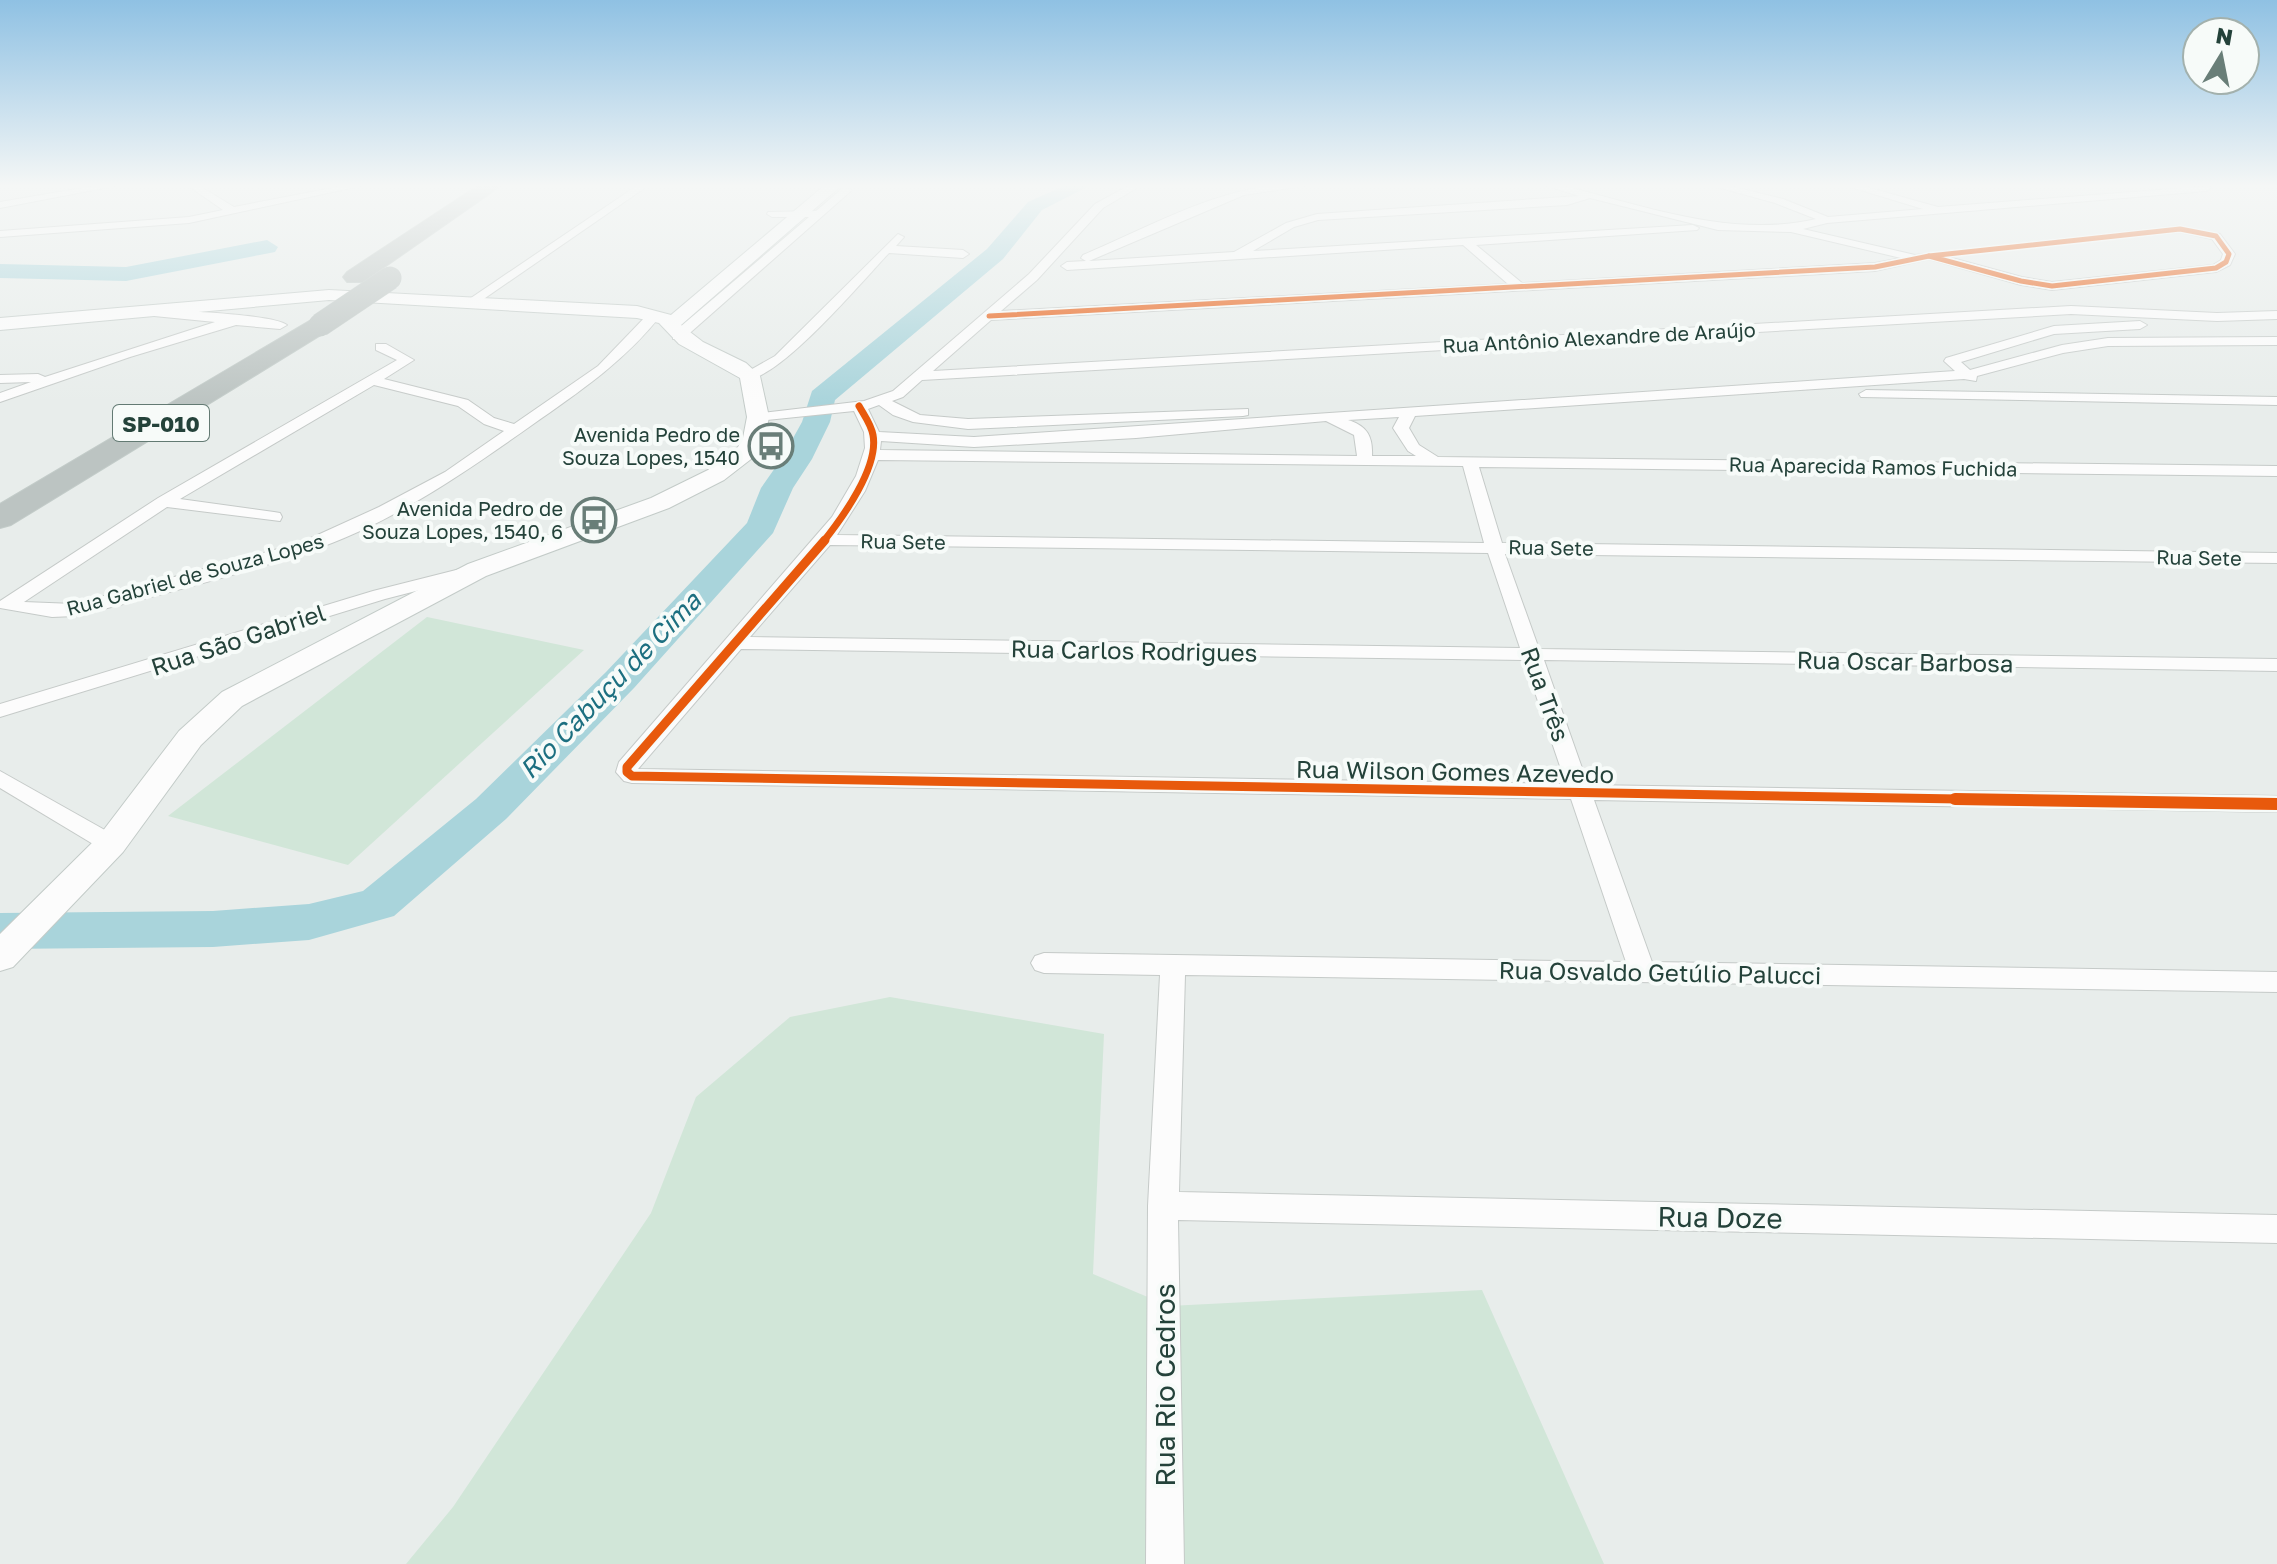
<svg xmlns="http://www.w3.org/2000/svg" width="2277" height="1564" font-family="'Golos Text',sans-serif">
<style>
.green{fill:#d1e6d8}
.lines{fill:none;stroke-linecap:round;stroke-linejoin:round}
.river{fill:#a9d4db;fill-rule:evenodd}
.street-casing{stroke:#c5cac8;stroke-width:2}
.secondary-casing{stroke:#c3cbc8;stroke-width:2}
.highway-casing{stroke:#c3ccc9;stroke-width:2}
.street{fill:#fcfcfc;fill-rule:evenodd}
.secondary{fill:#fcfcfc;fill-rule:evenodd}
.highway{fill:#bcc4c2;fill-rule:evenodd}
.highway-bridge-casing{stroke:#c3ccc9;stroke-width:24;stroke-linecap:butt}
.highway-bridge{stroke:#bcc4c2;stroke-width:23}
.cycleway-far3-casing{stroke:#f7fbf9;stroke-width:8}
.cycleway-far2-casing{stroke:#f7fbf9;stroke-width:10}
.cycleway-far1-casing{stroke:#f7fbf9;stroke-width:13}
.cycleway-casing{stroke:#f7fbf9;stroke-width:17}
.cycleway-far3{stroke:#e8590c;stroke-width:5}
.cycleway-far2{stroke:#e8590c;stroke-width:7}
.cycleway-far1{stroke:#e8590c;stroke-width:9}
.cycleway{stroke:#e8590c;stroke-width:12}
.labels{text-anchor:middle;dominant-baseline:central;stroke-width:8;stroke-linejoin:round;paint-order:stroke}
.far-street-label{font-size:20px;fill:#24423a;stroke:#f7fbf9}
.far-poi-label{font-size:20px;fill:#24423a;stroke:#f7fbf9;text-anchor:end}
.shield{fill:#f7fbf9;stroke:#637a73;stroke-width:2}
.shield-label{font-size:22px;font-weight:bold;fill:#24423a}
.street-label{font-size:24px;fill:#24423a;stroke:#f7fbf9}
.water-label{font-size:26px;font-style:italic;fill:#1c6f80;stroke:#f7fbf9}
.near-street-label{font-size:28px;fill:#24423a;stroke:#f7fbf9}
</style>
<rect width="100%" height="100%" fill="#e8edeb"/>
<!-- green -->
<g class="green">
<path d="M427 617 584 650 348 865 168 816Z"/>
<path d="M890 997 1104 1034 1093 1274 1169 1306 1482 1290 1604 1564H406L453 1507 651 1213 696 1097 790 1017Z"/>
</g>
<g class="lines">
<!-- river -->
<g class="river">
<path d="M1066 185H1091L1042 210 1003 259 835 400 830 422 812 459 793 488 773 533 634 688 506 819 394 916 309 940 213 947 0 949V913L213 911 309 904 363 891 476 799 606 672 747 523 761 488 782 458 802 422 812 391 987 249 1028 202Z"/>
<path d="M267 240 278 247 275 252 126 281 0 278V264L126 267Z"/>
</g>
<!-- street casing -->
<g class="street-casing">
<g id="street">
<path d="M100 185H120L0 208V202Z"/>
<path d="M187 185H198L234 207 347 185H365L189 223 0 237V231L189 217 223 210Z"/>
<path d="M638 185H649L475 305 465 302Z"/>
<path d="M1130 185H1142L1103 208 1037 280 1001 311 1508 284 1463 245 1067 270 1061 266 1067 262 1086 261 1081 258 1083 255C1155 225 1230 179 1310 185L1244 195 1089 261 1234 252 1286 223 1317 214 1579 196 1544 185H1560C1642 205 1731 239 1816 219L1775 203 1710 185H1726L1783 199 1828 217 1923 209 1844 185H1859L1938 207 2210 186 2211 188 2206 191 1827 223 1803 229 1915 255 2180 226 2220 234 2235 254 2230 265 2216 272 2052 290 2021 285 1929 259 1875 271 991 320 933 371 2071 306 2217 313 2277 311V319L2217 321 2071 314 922 380 903 397 892 401 920 415 968 419 1248 409V415L1243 416 968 429 913 422 893 415 879 405 868 409 879 432 974 437 1955 371 1944 361 1946 358 2054 326 2140 321 2147 325 2140 329 2054 334 1961 362 1970 370 2062 345 2108 338 2277 337V345L2108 346 2063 353 1977 376 1976 381 1964 379 1415 416 1409 428 1419 445 1438 457 2277 466V476L1479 467 1502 543 2277 553V563L1505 554 1539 649 2277 659V671L1544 660 1588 785 2277 796V812L1594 800 1652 962 2277 972V992L1185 975 1179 1192 2277 1215V1243L1178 1220 1184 1564H1146L1148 1206 1160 975 1044 973 1035 970 1031 963 1035 956 1044 953 1626 962 1571 799 632 783 624 781 616 772 619 762 832 517 856 476 865 448 864 432 854 411 758 421 751 417 753 414 864 401 893 391 1029 274 1095 204ZM1590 198 1718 230 1791 232 1901 258 1875 263 1522 283 1476 245 1697 230 1699 228 1693 225 1253 251 1294 227 1318 220 1567 205ZM2180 232 2212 239 2223 254 2221 260 2213 265 2052 282 2022 277 1945 256ZM1399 417 1393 428 1408 451 1416 456H1372C1373 436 1367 426 1348 420ZM1326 421 1354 435 1357 456 880 450 881 441 974 447 1136 438ZM878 460 1463 466 1484 543 837 535 865 491ZM830 545 1488 553 1520 648 750 637ZM741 649 1524 660 1566 784 638 769Z"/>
<path d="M843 188 852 190 683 339H673V333L809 217H772L767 214 768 212 816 211Z"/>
<path d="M898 234 904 237 896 246 963 250 969 254 963 258 889 253C865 278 776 384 745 379V373L775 356Z"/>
<path d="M154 305 163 309C187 312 272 314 287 325L280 329 236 325 130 357 0 402V393L31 382 0 383V375L38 374 45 377 215 322 154 316 148 309Z"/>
<path d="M650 312 661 315C625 361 579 392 532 425 464 473 391 524 310 551 235 576 152 597 75 616L52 617 0 608V601L158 498 397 360 376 350V344H386L414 360 384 379 468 400 494 418 514 424 598 366ZM374 385 458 406 484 424 504 431 445 472 379 507 300 543 74 604 24 602 167 507 280 521 282 517 280 513 274 512 180 499Z"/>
<path d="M1866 390 2277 397V405L1861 397 1859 394Z"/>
<path d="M468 567 477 572 474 576 385 599 0 717V704L373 591Z"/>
<path d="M0 771 119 838 123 844 119 850H103L0 788Z"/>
</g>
</g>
<!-- secondary casing -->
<g class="secondary-casing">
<path id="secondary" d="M825 185H842L681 325 703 342 746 363 760 376 769 417 765 438 755 456 724 480 669 508 486 576 242 706 201 745 123 852 13 967 0 971V934L99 836 179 731 222 692 468 564 651 498 708 470 738 447 743 438 747 417 740 378 679 344 659 323 637 318 329 300 0 330V318L329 290 637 306 671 315Z"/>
</g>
<!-- highway casing -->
<g class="highway-casing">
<g id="highway">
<path d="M479 185H502L363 282H347L343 277 347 272Z"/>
<path d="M320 317 329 320 333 325 329 330 11 525 0 528V504L311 320Z"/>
</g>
</g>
<!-- street -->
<use href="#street" class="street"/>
<!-- secondary -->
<use href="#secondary" class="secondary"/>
<!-- highway -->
<use href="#highway" class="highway"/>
<!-- highway-bridge casing -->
<g class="highway-bridge-casing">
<path id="highway-bridge" d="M320 325 390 278"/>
</g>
<!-- highway-bridge -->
<use href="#highway-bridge" class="highway-bridge"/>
<!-- cycleway-far3 casing -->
<g class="cycleway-far3-casing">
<g id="cycleway-far3">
<path d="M2180 229 2216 236 2229 254 2226 262 2216 268 2052 286 2021 281 1929 256Z"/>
<path d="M989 316 1875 267 1929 256"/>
</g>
</g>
<!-- cycleway-far2 casing -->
<g class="cycleway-far2-casing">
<path id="cycleway-far2" d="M823 542C843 517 879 467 873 435 871 424 864 415 859 406"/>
</g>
<!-- cycleway-far1 casing -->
<g class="cycleway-far1-casing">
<path id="cycleway-far1" d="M825 540 627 767V772L632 776 2073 801"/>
</g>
<!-- cycleway casing -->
<g class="cycleway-casing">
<path id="cycleway" d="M1955 799 2277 804"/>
</g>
<!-- cycleway-far3 -->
<use href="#cycleway-far3" class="cycleway-far3"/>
<!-- cycleway-far2 -->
<use href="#cycleway-far2" class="cycleway-far2"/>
<!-- cycleway-far1 -->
<use href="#cycleway-far1" class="cycleway-far1"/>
<!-- cycleway -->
<use href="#cycleway" class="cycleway"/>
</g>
<!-- sky -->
<linearGradient id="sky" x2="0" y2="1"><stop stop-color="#8fc1e3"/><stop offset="0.46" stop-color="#f5f7f6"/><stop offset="1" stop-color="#f5f7f6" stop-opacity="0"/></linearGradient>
<rect width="2277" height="404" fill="url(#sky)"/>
<!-- icons -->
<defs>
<g id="bus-ring" transform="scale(2.3)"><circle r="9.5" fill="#f7fbf9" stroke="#697e78" stroke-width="1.5"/><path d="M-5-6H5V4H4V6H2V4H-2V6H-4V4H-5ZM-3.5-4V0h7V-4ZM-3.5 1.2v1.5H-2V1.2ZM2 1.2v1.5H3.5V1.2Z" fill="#697e78"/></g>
</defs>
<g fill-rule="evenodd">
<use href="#bus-ring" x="771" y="446"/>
<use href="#bus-ring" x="594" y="520"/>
</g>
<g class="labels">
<!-- far-street labels -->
<g class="far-street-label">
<text transform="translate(1599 337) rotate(-3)">Rua Antônio Alexandre de Araújo</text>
<text transform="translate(1873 466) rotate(1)">Rua Aparecida Ramos Fuchida</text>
<text transform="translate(903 541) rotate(1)">Rua Sete</text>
<text transform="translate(1551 547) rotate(1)">Rua Sete</text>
<text transform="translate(2199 557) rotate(1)">Rua Sete</text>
<text transform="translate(195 574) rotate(-15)">Rua Gabriel de Souza Lopes</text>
</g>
<!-- far-poi labels -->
<g class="far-poi-label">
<text x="740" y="434">Avenida Pedro de<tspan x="740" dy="23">Souza Lopes, 1540</tspan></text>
<text x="563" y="508">Avenida Pedro de<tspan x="563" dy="23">Souza Lopes, 1540, 6</tspan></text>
</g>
<!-- shield labels -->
<rect class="shield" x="113" y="405" width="96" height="36" rx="6"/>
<g class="shield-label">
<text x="161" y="423">SP-010</text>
</g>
<!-- street labels -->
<g class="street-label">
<text transform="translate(238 639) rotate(-18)">Rua São Gabriel</text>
<text transform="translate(1134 650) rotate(1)">Rua Carlos Rodrigues</text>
<text transform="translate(1905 661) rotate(1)">Rua Oscar Barbosa</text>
<text transform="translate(1546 694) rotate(70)">Rua Três</text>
<text transform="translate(1455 771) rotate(1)">Rua Wilson Gomes Azevedo</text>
<text transform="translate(1660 972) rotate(1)">Rua Osvaldo Getúlio Palucci</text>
</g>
<!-- water labels -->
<g class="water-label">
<text transform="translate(610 685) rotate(-46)">Rio Cabuçu de Cima</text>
</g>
<!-- near-street labels -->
<g class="near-street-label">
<text transform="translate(1720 1217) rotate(1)">Rua Doze</text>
<text transform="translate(1164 1385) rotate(-90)">Rua Rio Cedros</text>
</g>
</g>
<!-- north arrow -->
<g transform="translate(2221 56) rotate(10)"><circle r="38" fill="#f7fbf9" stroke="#a3b1ad" stroke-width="2"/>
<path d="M0-6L14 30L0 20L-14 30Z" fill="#697e78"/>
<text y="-12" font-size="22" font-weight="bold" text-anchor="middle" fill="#24423a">N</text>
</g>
</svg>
